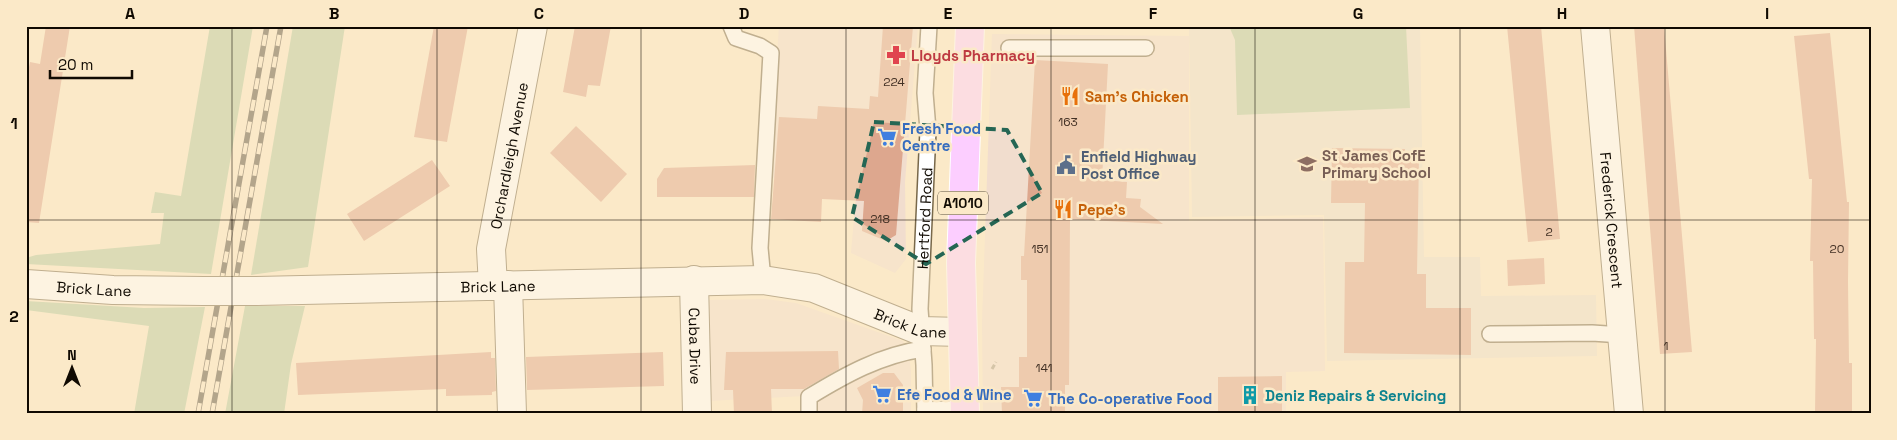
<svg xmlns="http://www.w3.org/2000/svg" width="1897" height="440" font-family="'Space Grotesk',sans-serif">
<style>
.commercial{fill:#f1ddce}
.education{fill:#ecdfcc}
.green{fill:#b5cba0}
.building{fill:#dda78e}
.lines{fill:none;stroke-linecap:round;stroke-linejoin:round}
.lane-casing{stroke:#78684a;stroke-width:18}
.street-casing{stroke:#78684a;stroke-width:30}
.primary-casing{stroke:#fff;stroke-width:30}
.path{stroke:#a79981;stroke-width:3;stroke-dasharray:5 2.5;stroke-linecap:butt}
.lane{stroke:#fff;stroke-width:15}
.street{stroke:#fff;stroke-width:28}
.primary{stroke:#fcceff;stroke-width:28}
.rail-casing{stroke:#5c5242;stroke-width:5.5}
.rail{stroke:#fbe9c8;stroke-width:4;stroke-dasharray:11;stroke-linecap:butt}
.street-bridge-casing{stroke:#78684a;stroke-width:30;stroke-linecap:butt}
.street-bridge{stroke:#fff;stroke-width:28}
.marked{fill:none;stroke:#256654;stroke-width:4;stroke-dasharray:10 6;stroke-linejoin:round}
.grid{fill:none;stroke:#100a02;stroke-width:1;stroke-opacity:0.55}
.labels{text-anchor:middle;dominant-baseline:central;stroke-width:5;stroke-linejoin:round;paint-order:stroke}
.number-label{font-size:12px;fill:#433125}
.shield{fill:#fbe9c8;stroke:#564d3d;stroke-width:1}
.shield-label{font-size:14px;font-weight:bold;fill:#100a02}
.health-label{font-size:15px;font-weight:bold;fill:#be3a42;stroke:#fbe9c8;text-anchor:start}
.food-label{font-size:15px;font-weight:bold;fill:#c56008;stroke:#fbe9c8;text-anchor:start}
.shop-label{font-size:15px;font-weight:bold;fill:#366cbe;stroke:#fbe9c8;text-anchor:start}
.education-label{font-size:15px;font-weight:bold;fill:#785e54;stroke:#fbe9c8;text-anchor:start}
.street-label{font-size:15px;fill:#100a02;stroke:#fbe9c8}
.service-label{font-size:15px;font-weight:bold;fill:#4e5e75;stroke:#fbe9c8;text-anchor:start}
.culture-label{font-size:15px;font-weight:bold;fill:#0d838f;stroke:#fbe9c8;text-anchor:start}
.neatline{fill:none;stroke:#100a02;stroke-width:2}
.grid-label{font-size:16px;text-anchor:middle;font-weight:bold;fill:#100a02}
</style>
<rect width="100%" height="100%" fill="#fbe9c8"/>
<!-- commercial -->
<g class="commercial">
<path d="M779 26H918L905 182 906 259 895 273 851 253 857 184 769 178Z"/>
<path d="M992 34 1189 36V221L1323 217 1325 371 1286 372V414H983L982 322Z"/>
<path d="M765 299 796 303 903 341 909 355 911 371V414H804V396L709 401 707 300Z"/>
</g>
<!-- education -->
<path class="education" d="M1189 26H1420L1424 257H1480L1481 296 1596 295 1597 356 1327 361 1324 215 1192 217Z"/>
<!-- green -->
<g class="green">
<path d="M210 26H253L211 274 26 264V258L36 255 160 244 164 213H151L155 192 181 196Z"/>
<path d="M293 26H345L308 267 251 275Z"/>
<path d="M1229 26H1406L1410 108 1237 115 1235 40Z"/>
<path d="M26 301 144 308 205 307 184 414H134L149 326 26 310Z"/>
<path d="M245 306H305L291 364 284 414H225Z"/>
</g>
<!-- building -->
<g class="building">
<path d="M46 26H70L39 223 26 222V83L30 62 40 64Z"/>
<path d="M434 26H468L447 142 414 137Z"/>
<path d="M575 26H611L600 86 588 85 586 97 563 92Z"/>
<path d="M883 26H913L896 235 886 241 862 231 864 201 822 199 821 222 771 219 779 117 817 119 818 106 869 109 870 96 878 97Z"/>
<path d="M1507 26H1541L1560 239 1528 242Z"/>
<path d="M1634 26H1664L1692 352 1660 354Z"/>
<path d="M1830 33 1847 202H1849L1848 282 1849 363H1852V414H1815L1816 339H1814L1813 261H1810L1812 179H1809L1794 36Z"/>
<path d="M1035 60 1108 64 1102 180 1127 182 1126 198 1141 199 1140 207 1163 224 1070 219 1069 385H1065V414H1002L1001 387H1019V357H1027V280H1021V256H1024Z"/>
<path d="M576 126 627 174 601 202 550 153Z"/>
<path d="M1332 148 1405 149V157H1419L1417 274H1426V308H1471V355L1344 353 1345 262H1364L1365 203H1331Z"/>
<path d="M432 160 450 186 364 241 347 214Z"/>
<path d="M755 165 754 197H657V179L664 168Z"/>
<path d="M1544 258 1545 284 1508 286 1507 260Z"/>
<path d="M838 351 839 369 804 389H771L772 414H734L733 390H724L726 352Z"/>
<path d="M491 352V358H495L496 391 492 392V395L446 396V389L298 395 296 363Z"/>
<path d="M663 352 664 386 527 390 526 357Z"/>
<path d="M883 373H894L903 385V414H862L863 400 857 388Z"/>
<path d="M1282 376V414H1218V377Z"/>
</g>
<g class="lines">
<!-- lane casing -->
<g class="lane-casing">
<g id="lane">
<path d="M731 26 736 38 760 46 771 53 760 248 763 280"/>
<path d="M1009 48H1146"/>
<path d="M1490 334 1592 333 1622 335"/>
<path d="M925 410 965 408"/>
<path d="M809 414V397C845 375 881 355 923 349"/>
<path id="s1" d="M925 414 924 365 920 309 928 130 925 93 929 26"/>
</g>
</g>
<!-- street casing -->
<g class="street-casing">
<g id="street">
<path id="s2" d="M1595 26 1629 414"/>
<path id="s3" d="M694 280 697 414"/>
<path id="s4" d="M26 284 113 290 204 291"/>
<path d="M508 285 512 414"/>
<path id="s5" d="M493 286 491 249 533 26"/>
<path id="s6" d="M256 291 763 280 814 288 921 331 962 332"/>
</g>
</g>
<!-- primary casing -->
<g class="primary-casing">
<path id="primary" d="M965 414 961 263 970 26"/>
</g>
<!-- path -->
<path class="path" d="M992 369 996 362"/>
<!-- lane -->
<use href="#lane" class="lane"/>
<!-- street -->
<use href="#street" class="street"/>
<!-- primary -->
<use href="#primary" class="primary"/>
<!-- rail casing -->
<g class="rail-casing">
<g id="rail">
<path d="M198 414 267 26"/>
<path d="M212 414 281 26"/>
</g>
</g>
<!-- rail -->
<use href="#rail" class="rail"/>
<!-- street-bridge casing -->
<g class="street-bridge-casing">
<path id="street-bridge" d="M204 291H256"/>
</g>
<!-- street-bridge -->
<use href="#street-bridge" class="street-bridge"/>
</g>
<!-- marked area -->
<path d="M0 0H1897V440H0ZM874 122 1007 130 1042 193 926 264 852 217Z" fill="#fbe9c8" fill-opacity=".55" fill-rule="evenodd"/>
<path class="marked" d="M874 122 1007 130 1042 193 926 264 852 217Z"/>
<!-- grid -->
<path class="grid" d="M232 26V414M437 26V414M641 26V414M846 26V414M1051 26V414M1255 26V414M1460 26V414M1665 26V414M26 220H1871"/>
<!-- icons -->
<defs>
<g id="pharmacy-bare" transform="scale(1.5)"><path d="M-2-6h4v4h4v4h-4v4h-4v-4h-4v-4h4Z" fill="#e0444e" stroke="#fbe9c8" stroke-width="2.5" paint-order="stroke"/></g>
<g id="restaurant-bare" transform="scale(1.5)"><path d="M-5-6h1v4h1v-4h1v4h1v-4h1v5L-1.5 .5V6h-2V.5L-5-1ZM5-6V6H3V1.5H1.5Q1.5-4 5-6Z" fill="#e8710a" stroke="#fbe9c8" stroke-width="2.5" paint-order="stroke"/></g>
<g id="supermarket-bare" transform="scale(1.5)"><path d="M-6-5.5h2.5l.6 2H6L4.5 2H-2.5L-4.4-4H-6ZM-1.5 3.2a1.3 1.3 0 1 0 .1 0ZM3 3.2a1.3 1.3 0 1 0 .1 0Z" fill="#3f7fe0" stroke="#fbe9c8" stroke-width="2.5" paint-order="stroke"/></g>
<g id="school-bare" transform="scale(1.5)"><path d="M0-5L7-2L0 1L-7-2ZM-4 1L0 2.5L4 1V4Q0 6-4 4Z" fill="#8d6e63" stroke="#fbe9c8" stroke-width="2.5" paint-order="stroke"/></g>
<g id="civic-bare" transform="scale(1.5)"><path d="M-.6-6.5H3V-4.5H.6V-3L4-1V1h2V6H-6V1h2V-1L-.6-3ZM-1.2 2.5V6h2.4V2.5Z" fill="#5c6f8a" stroke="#fbe9c8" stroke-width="2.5" paint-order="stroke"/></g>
<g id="building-bare" transform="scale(1.5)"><path d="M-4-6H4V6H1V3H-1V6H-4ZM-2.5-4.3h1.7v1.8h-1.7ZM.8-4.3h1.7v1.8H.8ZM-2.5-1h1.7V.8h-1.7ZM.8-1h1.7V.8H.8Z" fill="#0f9aa8" stroke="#fbe9c8" stroke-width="2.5" paint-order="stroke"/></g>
</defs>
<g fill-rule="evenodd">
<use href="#pharmacy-bare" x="896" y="55"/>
<use href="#restaurant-bare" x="1070" y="96"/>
<use href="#supermarket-bare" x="887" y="137"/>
<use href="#school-bare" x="1307" y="164"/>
<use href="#civic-bare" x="1066" y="165"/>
<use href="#restaurant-bare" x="1063" y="209"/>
<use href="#supermarket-bare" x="882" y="394"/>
<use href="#building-bare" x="1250" y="395"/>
<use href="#supermarket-bare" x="1033" y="398"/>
</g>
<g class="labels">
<!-- number labels -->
<g class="number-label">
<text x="894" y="82">224</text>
<text x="1068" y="122">163</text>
<text x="880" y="219">218</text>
<text x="1549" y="232">2</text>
<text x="1040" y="249">151</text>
<text x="1837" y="249">20</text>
<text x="1666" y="346">1</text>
<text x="1044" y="368">141</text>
</g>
<!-- shield labels -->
<rect class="shield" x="938" y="191.5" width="50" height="23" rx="4"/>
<g class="shield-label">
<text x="963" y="203">A1010</text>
</g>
<!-- health labels -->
<g class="health-label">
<text x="911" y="55">Lloyds Pharmacy</text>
</g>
<!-- food labels -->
<g class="food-label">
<text x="1085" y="96">Sam's Chicken</text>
<text x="1078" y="209">Pepe's</text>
</g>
<!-- shop labels -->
<g class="shop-label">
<text x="902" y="128">Fresh Food<tspan x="902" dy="17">Centre</tspan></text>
<text x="897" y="394">Efe Food &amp; Wine</text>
<text x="1048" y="398">The Co-operative Food</text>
</g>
<!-- education labels -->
<g class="education-label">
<text x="1322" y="155">St James CofE<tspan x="1322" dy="17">Primary School</tspan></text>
</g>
<!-- street labels -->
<g class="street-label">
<text stroke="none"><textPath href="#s5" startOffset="132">Orchardleigh Avenue</textPath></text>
<text stroke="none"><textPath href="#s1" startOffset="196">Hertford Road</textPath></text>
<text stroke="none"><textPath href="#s2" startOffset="195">Frederick Crescent</textPath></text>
<text stroke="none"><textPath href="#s6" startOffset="242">Brick Lane</textPath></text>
<text stroke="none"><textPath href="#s4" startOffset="68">Brick Lane</textPath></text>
<text stroke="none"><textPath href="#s6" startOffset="662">Brick Lane</textPath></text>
<text stroke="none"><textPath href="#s3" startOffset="66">Cuba Drive</textPath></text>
</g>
<!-- service labels -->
<g class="service-label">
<text x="1081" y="156">Enfield Highway<tspan x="1081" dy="17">Post Office</tspan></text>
</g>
<!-- culture labels -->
<g class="culture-label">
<text x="1265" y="395">Deniz Repairs &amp; Servicing</text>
</g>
</g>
<!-- border -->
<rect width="1897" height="440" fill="none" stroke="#fbe9c8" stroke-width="55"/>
<!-- north arrow -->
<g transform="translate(72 368)" stroke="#fbe9c8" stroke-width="4" paint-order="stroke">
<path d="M0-4L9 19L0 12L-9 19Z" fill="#100a02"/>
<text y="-8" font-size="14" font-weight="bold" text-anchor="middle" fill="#100a02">N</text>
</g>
<!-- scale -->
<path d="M50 70v8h82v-8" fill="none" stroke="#100a02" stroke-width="2.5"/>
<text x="58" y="70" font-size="15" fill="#100a02" stroke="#fbe9c8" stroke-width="4" paint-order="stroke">20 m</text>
<rect x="28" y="28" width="1842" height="384" class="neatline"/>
<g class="grid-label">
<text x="130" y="19">A</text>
<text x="334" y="19">B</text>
<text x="539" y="19">C</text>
<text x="744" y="19">D</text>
<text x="948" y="19">E</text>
<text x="1153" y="19">F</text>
<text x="1358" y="19">G</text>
<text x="1562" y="19">H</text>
<text x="1767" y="19">I</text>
<text x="14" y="129">1</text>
<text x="14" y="322">2</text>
</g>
</svg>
